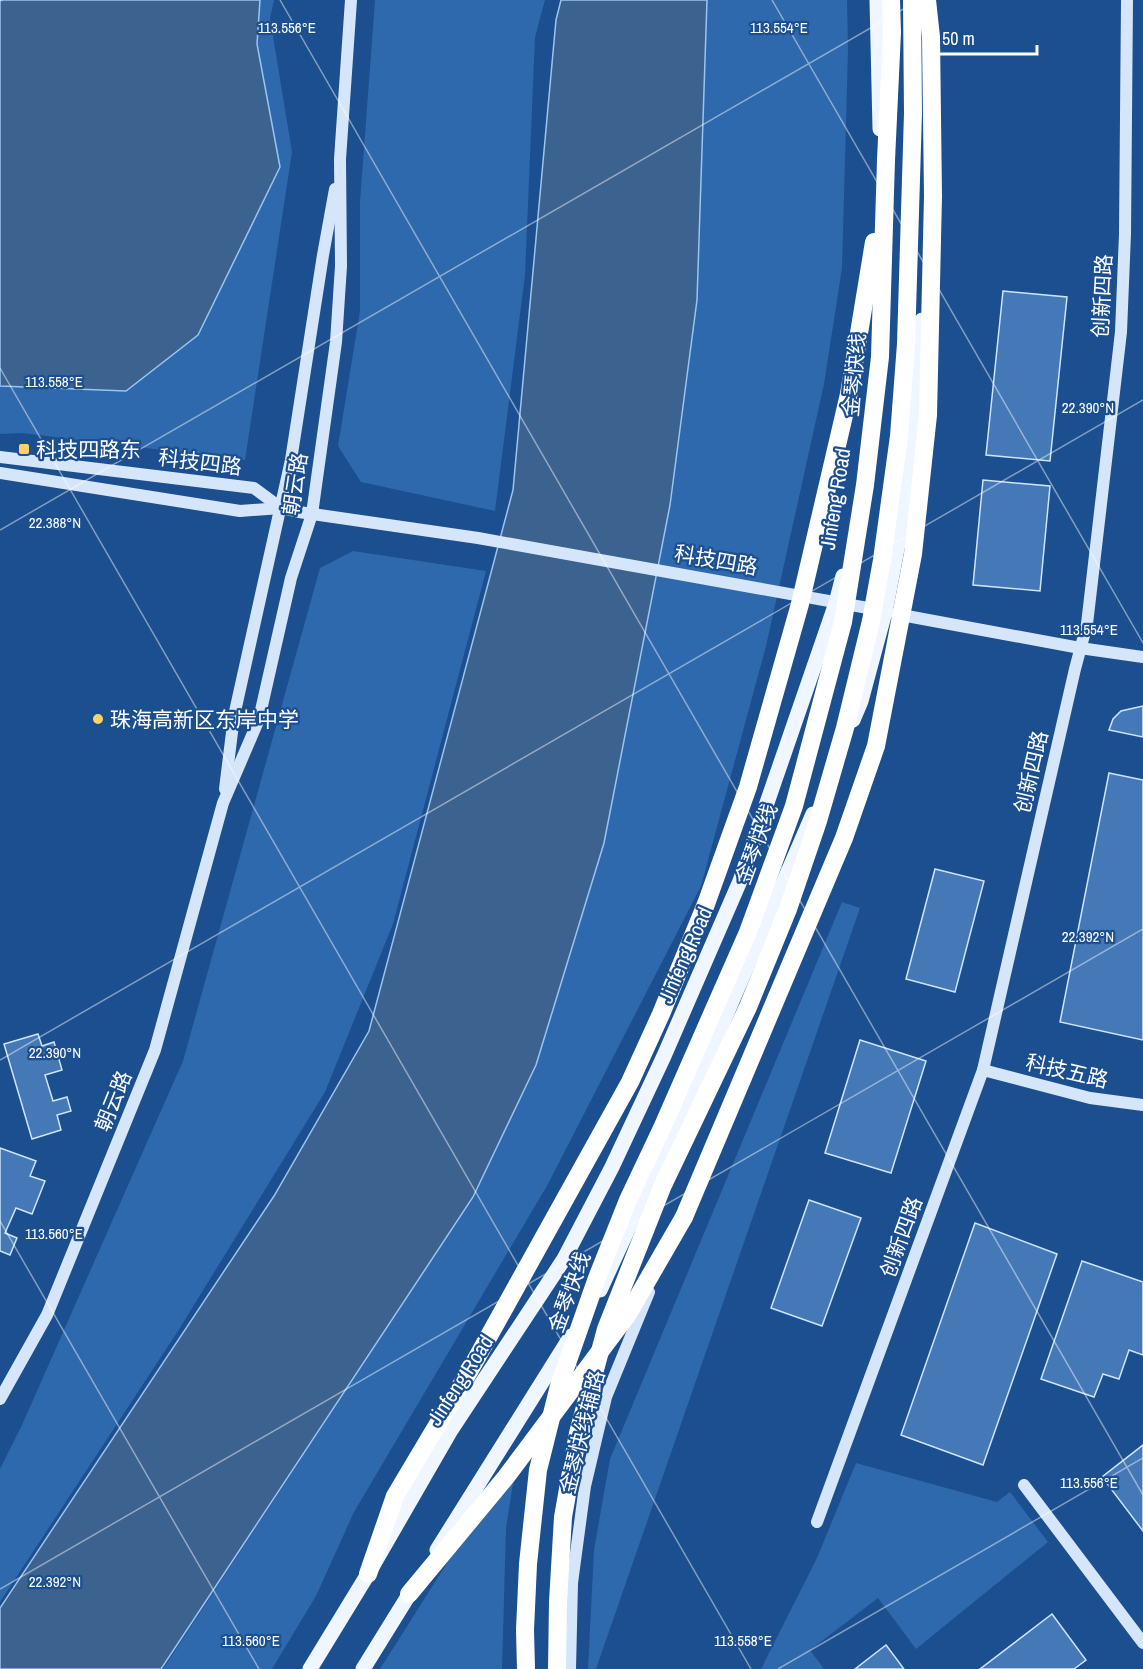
<svg xmlns="http://www.w3.org/2000/svg" width="1143" height="1669" font-family="'Archivo Narrow','Noto Sans SC',sans-serif">
<style>
.green{fill:#2e69ad}
.water{fill:#3c6290;stroke:#9cc4f0;stroke-width:1.5}
.building{fill:#4478b7;stroke:#cfe3fa;stroke-width:1.5}
.lines{fill:none;stroke-linecap:round;stroke-linejoin:round}
.secondary{stroke:#d6e6fa;stroke-width:12}
.primary{stroke:#f0f6ff;stroke-width:15}
.highway{stroke:#fff;stroke-width:18}
.highway-bridge{stroke:#fff;stroke-width:18}
.ticks{fill:none;stroke:#fff;stroke-width:1.5;stroke-opacity:0.45}
.poi-dot{fill:#ffd166;stroke:#1b4f8f;stroke-width:2}
.labels{text-anchor:middle;dominant-baseline:central;stroke-width:4.5;stroke-linejoin:round;paint-order:stroke}
.street-label{font-size:21px;fill:#fff;stroke:#1b4f8f}
.poi-label{font-size:21px;fill:#fff;stroke:#1b4f8f;text-anchor:start}
.ticks-label{font-size:15px;text-anchor:middle;fill:#fff;stroke:#1b4f8f;stroke-width:4.5;stroke-linejoin:round;paint-order:stroke}
</style>
<rect width="100%" height="100%" fill="#1b4f8f"/>
<!-- green -->
<g class="green">
<path d="M0 0H274L270 18 292 152 245 460 22 433 0 434Z"/>
<path d="M375 0H545L535 37 525 275 495 511 361 482 338 446 360 311V202Z"/>
<path d="M707 0H847L848 50 842 268 824 384 766 646 701 886 548 1184 354 1512 316 1596 272 1669H163L473 1197 536 1065 604 843 670 505 697 300Z"/>
<path d="M353 551 486 571 393 924 325 1092 178 1331 0 1602V1469L22 1425 183 1061 320 568Z"/>
<path d="M842 902 860 908 596 1669H588L594 1550 610 1459Z"/>
<path d="M518 1451 506 1528 502 1669H380Z"/>
<path d="M856 1463 997 1502 1010 1492 1048 1542 916 1649 878 1598 810 1650 824 1669H761L817 1558Z"/>
</g>
<!-- water -->
<g class="water">
<path d="M0 0H260L257 44 280 167 198 335 126 391 0 386Z"/>
<path d="M561 0H707L697 300 670 505 604 843 536 1065 473 1197 161 1669H0V1608L274 1196 369 1031 513 490 556 20Z"/>
</g>
<!-- building -->
<g class="building">
<path d="M1003 291 1067 297 1050 461 986 455Z"/>
<path d="M983 480 1050 486 1040 591 973 585Z"/>
<path d="M1143 706V737L1109 730 1113 719 1121 711Z"/>
<path d="M1109 773 1143 780V1040L1060 1022Z"/>
<path d="M935 869 984 881 955 992 906 979Z"/>
<path d="M38 1034 42 1046 54 1042 62 1070 45 1075 53 1101 67 1097 71 1111 57 1115 61 1130 32 1139 4 1044Z"/>
<path d="M860 1040 926 1061 891 1173 825 1153Z"/>
<path d="M0 1148 36 1161 30 1176 45 1181 32 1214 16 1208 5 1233 17 1238 10 1255 0 1251Z"/>
<path d="M809 1200 861 1218 822 1326 771 1308Z"/>
<path d="M975 1223 1057 1254 983 1465 901 1435Z"/>
<path d="M1082 1261 1143 1282V1355L1129 1350 1119 1379 1103 1374 1094 1397 1041 1379Z"/>
<path d="M1143 1445V1531L1102 1477Z"/>
<path d="M1052 1614 1086 1660 1074 1669H980Z"/>
<path d="M886 1645 904 1669H855Z"/>
</g>
<g class="lines">
<!-- secondary -->
<g class="secondary">
<path d="M0 457 254 488 281 508"/>
<path d="M0 473 240 511 281 508 299 512 478 538 879 610"/>
<path d="M896 614 1080 648 1143 657"/>
<path d="M225 789 234 716 291 460 323 255 335 189"/>
<path d="M983 1070 1090 1098 1143 1105"/>
<path d="M0 1399 47 1315 155 1050 223 803 259 719 291 578 312 514 336 342 341 266 340 159 351 0"/>
<path d="M1024 1485 1143 1643"/>
<path d="M817 1522 983 1070 1075 669 1087 624 1121 332 1125 234 1127 0"/>
<path d="M570 1669 572 1583 585 1486 606 1397 649 1292"/>
</g>
<!-- primary -->
<g class="primary">
<path d="M877 0 880 129"/>
<path d="M853 720 861 701 885 612 906 502 922 320"/>
<path d="M600 1290 716 1038 813 814"/>
<path d="M437 1550 571 1336"/>
<path d="M310 1669 368 1574 451 1430 564 1259 612 1167 664 1056 740 881 836 603 843 576"/>
<path d="M363 1669 415 1585"/>
</g>
<!-- highway -->
<g class="highway">
<path d="M912 0 913 113"/>
<path d="M886 160 892 32 891 0"/>
<path d="M368 1574 395 1496 470 1370"/>
<path d="M409 1594 506 1477 628 1314 684 1217"/>
</g>
<!-- highway-bridge -->
<g class="highway-bridge">
<path d="M684 1217 844 838 876 746 913 554 928 415 933 196 931 37 927 0"/>
<path d="M470 1370 630 1082 661 1014 706 904 748 787 800 604 849 394 874 242"/>
<path d="M526 1669 525 1630 528 1564 538 1470 559 1386 597 1278 628 1200 662 1128 748 932 794 806 843 622 865 485 880 357 886 160"/>
<path d="M557 1669 558 1602 563 1517 578 1433 606 1329 663 1185 748 1007 788 909 818 821 845 728 871 621 882 560 899 436 906 344 913 113"/>
</g>
</g>
<!-- ticks -->
<path class="ticks" d="M280 0 1143 1495M772 0 1143 643M0 1 2 0M0 368 751 1669M0 530 919 0M0 1060 1143 400M0 1221 259 1669M0 1589 1143 929M778 1669 1143 1458"/>
<!-- markers -->
<g class="poi-dot">
<rect x="18" y="443" width="12" height="12" rx="3"/>
<circle cx="98" cy="719" r="6"/>
</g>
<g class="labels">
<!-- street labels -->
<g class="street-label">
<text transform="translate(1102 296) rotate(-87)">创新四路</text>
<text transform="translate(854 375) rotate(-85)">金琴快线</text>
<text transform="translate(200 462) rotate(7)">科技四路</text>
<text transform="translate(295 484) rotate(-81)">朝云路</text>
<text transform="translate(835 499) rotate(-81)">Jinfeng Road</text>
<text transform="translate(716 560) rotate(10)">科技四路</text>
<text transform="translate(1031 772) rotate(-77)">创新四路</text>
<text transform="translate(756 844) rotate(-70)">金琴快线</text>
<text transform="translate(685 955) rotate(-66)">Jinfeng Road</text>
<text transform="translate(1067 1071) rotate(13)">科技五路</text>
<text transform="translate(113 1101) rotate(-68)">朝云路</text>
<text transform="translate(901 1237) rotate(-70)">创新四路</text>
<text transform="translate(569 1292) rotate(-70)">金琴快线</text>
<text transform="translate(460 1380) rotate(-57)">Jinfeng Road</text>
<text transform="translate(582 1432) rotate(-76)">金琴快线辅路</text>
</g>
<!-- poi labels -->
<g class="poi-label">
<text x="36" y="449">科技四路东</text>
<text x="110" y="719">珠海高新区东岸中学</text>
</g>
</g>
<g class="ticks-label">
<text x="779" y="33">113.554°E</text>
<text x="287" y="33">113.556°E</text>
<text x="54" y="387">113.558°E</text>
<text x="1088" y="413">22.390°N</text>
<text x="55" y="528">22.388°N</text>
<text x="1089" y="635">113.554°E</text>
<text x="1088" y="942">22.392°N</text>
<text x="55" y="1058">22.390°N</text>
<text x="54" y="1239">113.560°E</text>
<text x="1089" y="1488">113.556°E</text>
<text x="55" y="1587">22.392°N</text>
<text x="251" y="1646">113.560°E</text>
<text x="743" y="1646">113.558°E</text>
</g>
<!-- scale -->
<path d="M933 45v9h104v-9" fill="none" stroke="#ffffff" stroke-width="3"/>
<text x="942" y="45" font-size="18" fill="#ffffff" stroke="#1b4f8f" stroke-width="4.5" paint-order="stroke">50 m</text>
</svg>
